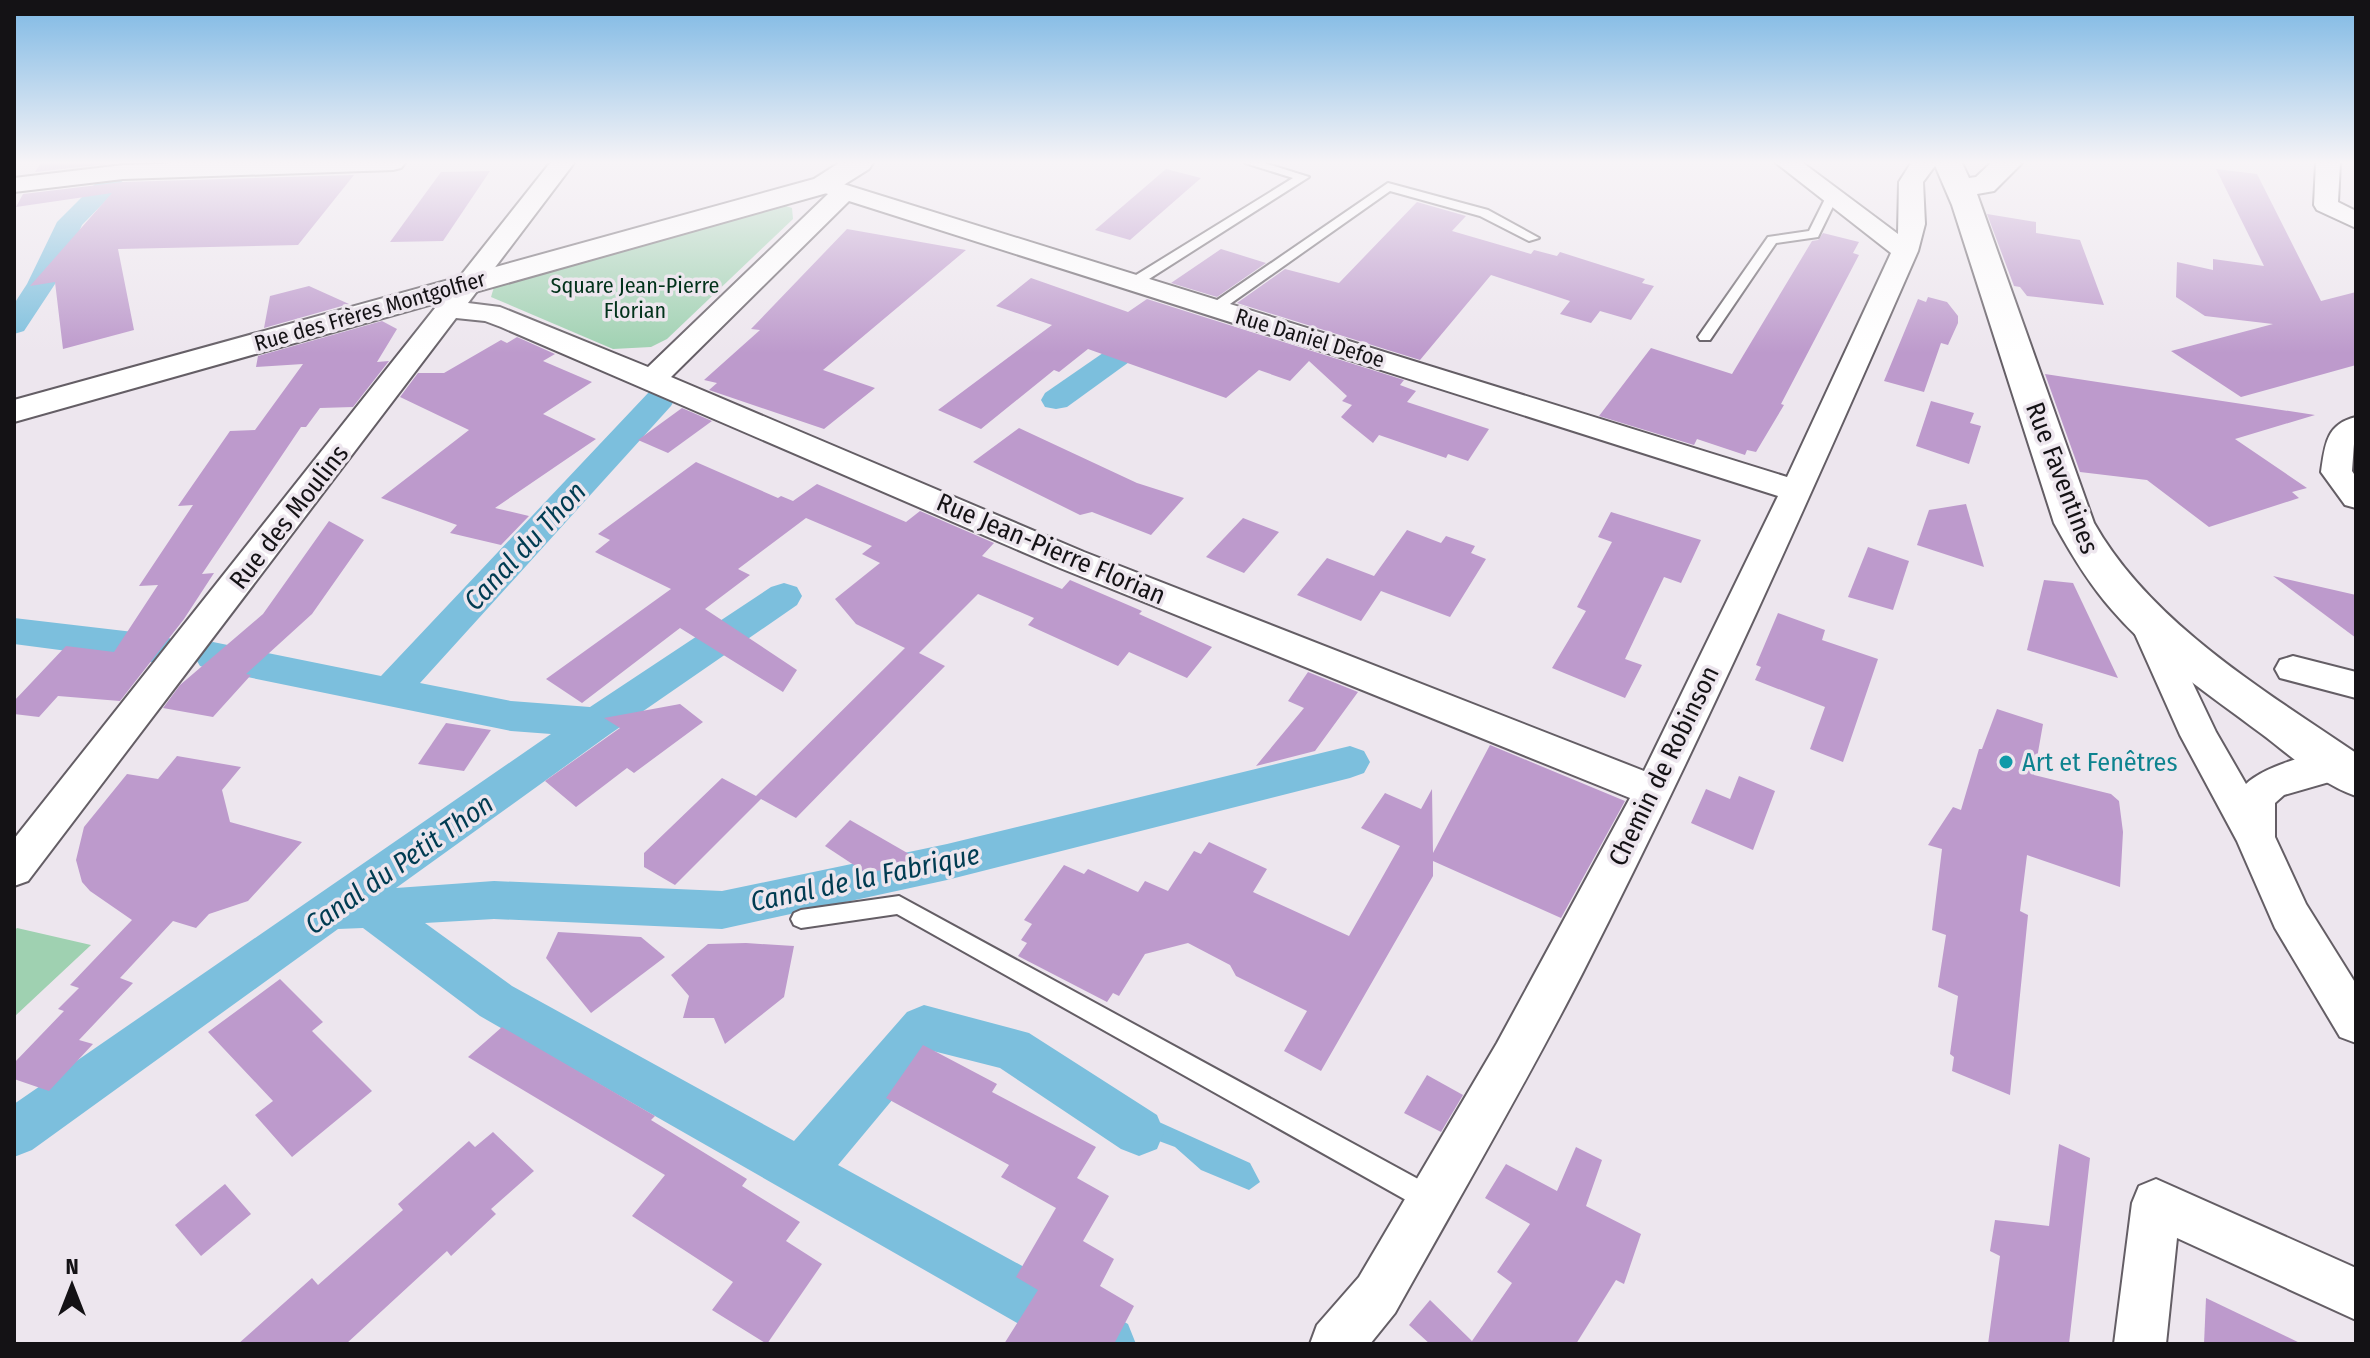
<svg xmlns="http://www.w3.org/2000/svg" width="2370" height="1358" font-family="'Fira Sans Condensed',sans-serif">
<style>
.green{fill:#9fd1b1}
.water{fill:#7cbfdd}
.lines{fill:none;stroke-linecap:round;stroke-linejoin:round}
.canal{fill:#7cbfdd;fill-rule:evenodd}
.building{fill:#bd9acc}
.lane-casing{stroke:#645e65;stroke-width:4}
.street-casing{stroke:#645e65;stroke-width:4}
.secondary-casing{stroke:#645e65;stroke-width:4}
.lane{fill:#fff;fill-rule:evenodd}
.street{fill:#fff;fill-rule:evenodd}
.secondary{fill:#fff;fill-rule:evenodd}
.culture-dot{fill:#0f9aa8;stroke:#ede6ee;stroke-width:3}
.labels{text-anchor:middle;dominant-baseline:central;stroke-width:7;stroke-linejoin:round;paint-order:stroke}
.far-park-label{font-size:22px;fill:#02321b;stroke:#ede6ee}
.far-street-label{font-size:22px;fill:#141215;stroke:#ede6ee}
.street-label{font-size:26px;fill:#141215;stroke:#ede6ee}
.culture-label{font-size:26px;fill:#0d838f;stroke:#ede6ee;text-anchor:start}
.water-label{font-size:28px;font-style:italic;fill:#003c52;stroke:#ede6ee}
</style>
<rect width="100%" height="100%" fill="#ede6ee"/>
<!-- green -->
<g class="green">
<path d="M783 205 792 208 793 219 667 339 651 347 613 349 491 297 494 287 507 280Z"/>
<path d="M17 928 91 945 14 1017V931Z"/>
</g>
<!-- water -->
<path class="water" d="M1159 1122 1250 1163 1260 1182 1249 1190 1201 1170 1175 1147 1132 1131Z"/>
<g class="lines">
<!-- canal -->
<g class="canal">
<path d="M110 175 119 178 123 183 82 225 55 284 24 331 14 334V304L27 284 57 222 101 178Z"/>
<path d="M1155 321 1165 324 1169 330 1165 336 1067 407 1056 409 1045 407 1041 400 1045 393 1145 324Z"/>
<path d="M660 390 671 392 675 399 671 406 420 683 511 701 590 707 771 587 784 583 797 587 802 596 797 605 610 734 396 888 494 881 722 891 947 844 1350 746 1364 751 1370 762 1364 773 1350 778 947 880 722 929 494 919 425 923 512 986 794 1141 907 1012 924 1005 1029 1033 1157 1115 1164 1132 1157 1149 1139 1156 1121 1149 1000 1068 933 1051 838 1165 1128 1324 1136 1344H1054L480 1016 363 928 338 929 32 1150 14 1157V1104L551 734 511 731 213 670 200 666 194 656 200 646 213 642 381 676 649 392Z"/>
<path d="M14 618 159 635 172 639 178 649 172 659 159 663 14 644Z"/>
</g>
</g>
<!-- building -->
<g class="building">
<path d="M41 163H115L35 172Z"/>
<path d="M1166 169 1201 178 1130 240 1095 230Z"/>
<path d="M2216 169 2257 174 2321 301 2356 292V365L2241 397 2171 351 2273 324 2205 316 2176 297 2177 262 2213 270V259L2264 266Z"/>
<path d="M490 171 443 241 390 242 441 172Z"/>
<path d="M354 175 298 245 118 249 134 330 63 349 55 282 30 286 112 193 16 207 23 194 123 182Z"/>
<path d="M1417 202 1466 216 1452 231 1531 254 1534 250 1557 256 1560 252 1645 279 1642 283 1654 286 1631 320 1600 311 1591 323 1560 314 1570 301 1491 275 1420 360 1237 303 1285 269 1339 283Z"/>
<path d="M1987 214 2036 222V233L2080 240 2104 305 2027 296 2020 287 2014 286Z"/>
<path d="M847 229 966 250 823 370 875 388 824 429 709 390 717 383 704 380 760 330 751 329Z"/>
<path d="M1823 233 1859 242 1853 253 1859 255 1781 404 1784 405 1756 452 1747 450 1745 455 1697 439 1694 445 1599 416 1651 348 1732 374 1812 241 1818 240Z"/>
<path d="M1221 249 1266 263 1217 297 1171 283Z"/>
<path d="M1031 278 1128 312 1147 299 1404 380 1400 385 1416 391 1407 402 1489 429 1468 461 1448 454 1446 458 1379 435 1373 443 1341 417 1352 405 1342 401 1347 396 1309 361 1290 381 1259 370 1226 398 1088 349 1059 372 1054 370 981 429 938 410 1052 325 996 306Z"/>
<path d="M309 286 349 304 264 328 270 296Z"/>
<path d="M1928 297 1947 302 1958 316V323L1948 345 1941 343 1924 392 1884 381 1918 299 1926 302Z"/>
<path d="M382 321 397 329 377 362 389 361 353 407 320 408 306 427H301L202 574 214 573 184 619 120 701 58 696 39 717 14 714V701L66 646 114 652 158 585 139 586 193 505 178 506 230 431 255 430 303 364 256 367 258 356Z"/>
<path d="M517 337 555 354 543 361 592 382 543 414 596 439 495 508 529 516 501 545 450 533 457 525 381 498 469 430 400 397 418 373H444L501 340 507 343Z"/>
<path d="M2045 374 2315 415 2235 439 2307 488 2292 492 2299 498 2209 527 2147 480 2080 472Z"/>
<path d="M1931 401 1974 413 1970 423 1981 426 1969 464 1916 446Z"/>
<path d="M682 408 712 421 668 453 638 440Z"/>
<path d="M1019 428 1137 483 1184 498 1151 535 1092 512 1080 515 973 462Z"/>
<path d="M696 462 778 498 781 496 793 501 817 484 906 522 920 511 994 543 982 556 1062 589 1070 580 1142 611 1139 614 1212 647 1187 678 1129 652 1118 666 1028 625 1034 618 978 594 919 653 945 666 796 818 761 799 675 885 644 867V853L722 778 756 796 905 648 856 624 835 599 880 563 862 554 872 546 806 518 738 569 750 575 705 609 797 670 783 692 680 628 582 703 546 679 671 589 595 552 610 540 598 534Z"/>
<path d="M1966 504 1984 567 1917 545 1929 510Z"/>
<path d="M1611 512 1701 540 1681 583 1664 577 1625 659 1642 665 1625 698 1552 668 1586 611 1577 607 1612 542 1598 537Z"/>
<path d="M1243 518 1279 532 1244 573 1206 557Z"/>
<path d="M329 521 364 540 312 614 246 674 251 675 213 717 163 708 180 685 263 614Z"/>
<path d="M1407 530 1441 543 1446 536 1475 546 1471 553 1486 559 1450 617 1381 591 1361 621 1297 595 1327 558 1374 576Z"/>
<path d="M1868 547 1909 561 1893 610 1848 597Z"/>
<path d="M2273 576 2356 595V638Z"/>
<path d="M2044 580 2073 583 2118 678 2027 650Z"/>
<path d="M1778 613 1825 630 1822 640 1878 659 1843 762 1810 749 1825 707 1755 680 1761 667 1756 665Z"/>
<path d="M1308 672 1358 692 1315 751 1256 766 1304 708 1288 701Z"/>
<path d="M680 704 703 722 634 773 627 768 576 807 545 781 620 728 604 718Z"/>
<path d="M1997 709 2043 724 2034 775 2111 794 2119 801 2123 832 2120 887 2027 855 2020 911 2028 915 2010 1095 1952 1071 1954 1057 1950 1054 1958 996 1938 987 1946 935 1932 930 1942 849 1928 845 1953 807 1961 810 1979 749H1982Z"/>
<path d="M446 723 491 730 464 771 418 764Z"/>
<path d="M1490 745 1625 801 1561 918 1433 861V876L1321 1071 1284 1051 1307 1011 1236 976 1230 965 1188 943 1145 954 1119 996 1113 993 1107 1002 1018 956 1027 943 1021 940 1032 924 1024 920 1064 865 1084 874 1088 869 1138 892 1145 881 1168 891 1194 851 1201 854 1209 842 1267 869 1253 892 1349 936 1400 846 1361 828 1385 793 1421 809 1432 789 1433 853Z"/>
<path d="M177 756 241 767 222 790 230 822 302 842 248 901 209 914 196 928 173 921 120 978 133 983 79 1040 93 1044 49 1091 14 1079V1063L64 1011 58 1009 79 988 70 985 132 920 90 891 82 882 76 860 84 827 127 774 158 779Z"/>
<path d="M1739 776 1775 791 1753 850 1691 823 1706 789 1730 799Z"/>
<path d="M850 820 923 862 866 873 825 846Z"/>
<path d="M558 932 641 937 665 957 591 1013 546 958Z"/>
<path d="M746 943 794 946 784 997 725 1044 714 1018H683L689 996 671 975 708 944Z"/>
<path d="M280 979 323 1022 312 1031 372 1091 292 1157 255 1115 273 1101 208 1032Z"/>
<path d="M502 1027 655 1116 651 1120 747 1179 742 1186 800 1222 786 1241 822 1264 767 1344 712 1310 733 1282 632 1216 665 1175 468 1057Z"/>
<path d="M923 1045 997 1084 992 1092 1096 1147 1077 1178 1109 1196 1083 1241 1114 1259 1100 1286 1134 1306 1114 1344H1004L1038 1290 1016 1277 1056 1208 1001 1177 1009 1165 886 1098Z"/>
<path d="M1427 1075 1463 1095 1441 1132 1404 1113Z"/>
<path d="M493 1132 534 1171 491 1209 496 1214 451 1256 447 1251 346 1344H238L312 1278 318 1285 403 1210 398 1204 469 1141 475 1147Z"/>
<path d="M2059 1144 2090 1158 2069 1344H1988L2000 1256 1990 1251 1995 1220 2049 1226Z"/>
<path d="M1576 1147 1602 1160 1586 1206 1641 1234 1624 1284 1616 1280 1576 1344H1430L1409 1325 1430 1300 1472 1341 1512 1283 1497 1272 1530 1224 1485 1198 1506 1164 1557 1191Z"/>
<path d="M225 1184 251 1214 201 1256 175 1225Z"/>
<path d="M2206 1298 2302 1344H2204Z"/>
</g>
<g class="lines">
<!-- lane casing -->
<g class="lane-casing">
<g id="lane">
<path d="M1245 163H1264L1309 177 1138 286H1128V280L1293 178Z"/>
<path d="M1388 183 1488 210 1539 238 1529 241 1480 216 1390 191 1220 311H1210V305Z"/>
<path d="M1828 193 1838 196 1818 237 1776 243 1710 340H1700L1698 337 1768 237 1809 231Z"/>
<path d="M899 896 1440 1191 1443 1200 1440 1209 1431 1212 1422 1209 897 914 801 928 794 925 791 919 794 913 801 910Z"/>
</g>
</g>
<!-- street casing -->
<g class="street-casing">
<g id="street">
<path d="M183 163H405L401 168 393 170 123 179 14 192V178L123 165Z"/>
<path d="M550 163H574L468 303 500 307 648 367 828 194 816 190 812 185 816 180 824 178 1787 477 1891 253 1776 163H1803L1898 234 1899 182 1911 163H1937L1923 182 1925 224 1918 251C1811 495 1703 737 1582 974 1523 1089 1458 1200 1395 1313L1370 1344H1310L1317 1325 1359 1277 1497 1043 1630 798 1060 568 501 327 485 321 456 318 28 881 14 886V839ZM849 201 1778 496 1644 771 1084 552 671 377Z"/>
<path d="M2316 163H2340L2338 202 2356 211V228L2317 210 2314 205Z"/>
<path d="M2356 417 2352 471 2356 477V508L2345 505 2321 472C2325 445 2326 424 2356 417Z"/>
<path d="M2147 611 2159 614 2164 623 2216 732 2246 784C2264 766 2326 746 2350 754L2356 765 2350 776 2284 795 2275 803V837L2306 904 2356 984V1043L2340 1037 2275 928 2237 841 2180 735 2130 623 2135 614Z"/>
<path d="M2293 656 2356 672V698L2280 678 2275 669 2280 660Z"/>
<path d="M2156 1179 2356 1268V1320L2177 1238 2166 1344H2114L2132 1203 2139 1186Z"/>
</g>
</g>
<!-- secondary casing -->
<g class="secondary-casing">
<g id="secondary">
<path d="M839 163H873L869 169 834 191 14 422V400L814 179Z"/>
<path d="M1934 163H1962L1969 178 1976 177 1991 163H2022L1994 191 1977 194 2094 523C2150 622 2263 690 2356 753V796C2320 784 2289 754 2259 732 2209 694 2153 658 2112 610 2089 584 2071 554 2054 523L1952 205Z"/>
</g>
</g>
<!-- lane -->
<use href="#lane" class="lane"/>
<!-- street -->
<use href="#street" class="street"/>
<!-- secondary -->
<use href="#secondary" class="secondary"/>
</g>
<!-- sky -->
<linearGradient id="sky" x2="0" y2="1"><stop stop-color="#7db8e4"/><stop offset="0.46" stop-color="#f7f4f7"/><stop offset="1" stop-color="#f7f4f7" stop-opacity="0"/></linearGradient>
<rect width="2370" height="353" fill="url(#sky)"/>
<!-- markers -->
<circle class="culture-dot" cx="2006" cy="762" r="8"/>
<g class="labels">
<!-- far-park labels -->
<g class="far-park-label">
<text x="635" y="285">Square Jean-Pierre<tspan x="635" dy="25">Florian</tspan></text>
</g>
<!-- far-street labels -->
<g class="far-street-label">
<text transform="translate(370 311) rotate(-16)">Rue des Frères Montgolfier</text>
<text transform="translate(1310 338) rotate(17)">Rue Daniel Defoe</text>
</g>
<!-- street labels -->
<g class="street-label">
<text transform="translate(2062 478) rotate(69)">Rue Faventines</text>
<text transform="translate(289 517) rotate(-52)">Rue des Moulins</text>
<text transform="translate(1051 549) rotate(23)">Rue Jean-Pierre Florian</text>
<text transform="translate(1664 766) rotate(-64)">Chemin de Robinson</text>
</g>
<!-- culture labels -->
<g class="culture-label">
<text x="2022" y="762">Art et Fenêtres</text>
</g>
<!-- water labels -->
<g class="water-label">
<text transform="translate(525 546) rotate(-47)">Canal du Thon</text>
<text transform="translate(399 864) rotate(-35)">Canal du Petit Thon</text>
<text transform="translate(865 878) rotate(-12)">Canal de la Fabrique</text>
</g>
</g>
<!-- border -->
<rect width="2370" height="1358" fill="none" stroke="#141215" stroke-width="32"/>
<!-- north arrow -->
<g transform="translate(72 1286)" stroke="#ede6ee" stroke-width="6" paint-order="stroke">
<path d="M0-6L14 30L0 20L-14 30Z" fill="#141215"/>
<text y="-12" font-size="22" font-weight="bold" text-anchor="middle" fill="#141215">N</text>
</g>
</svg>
